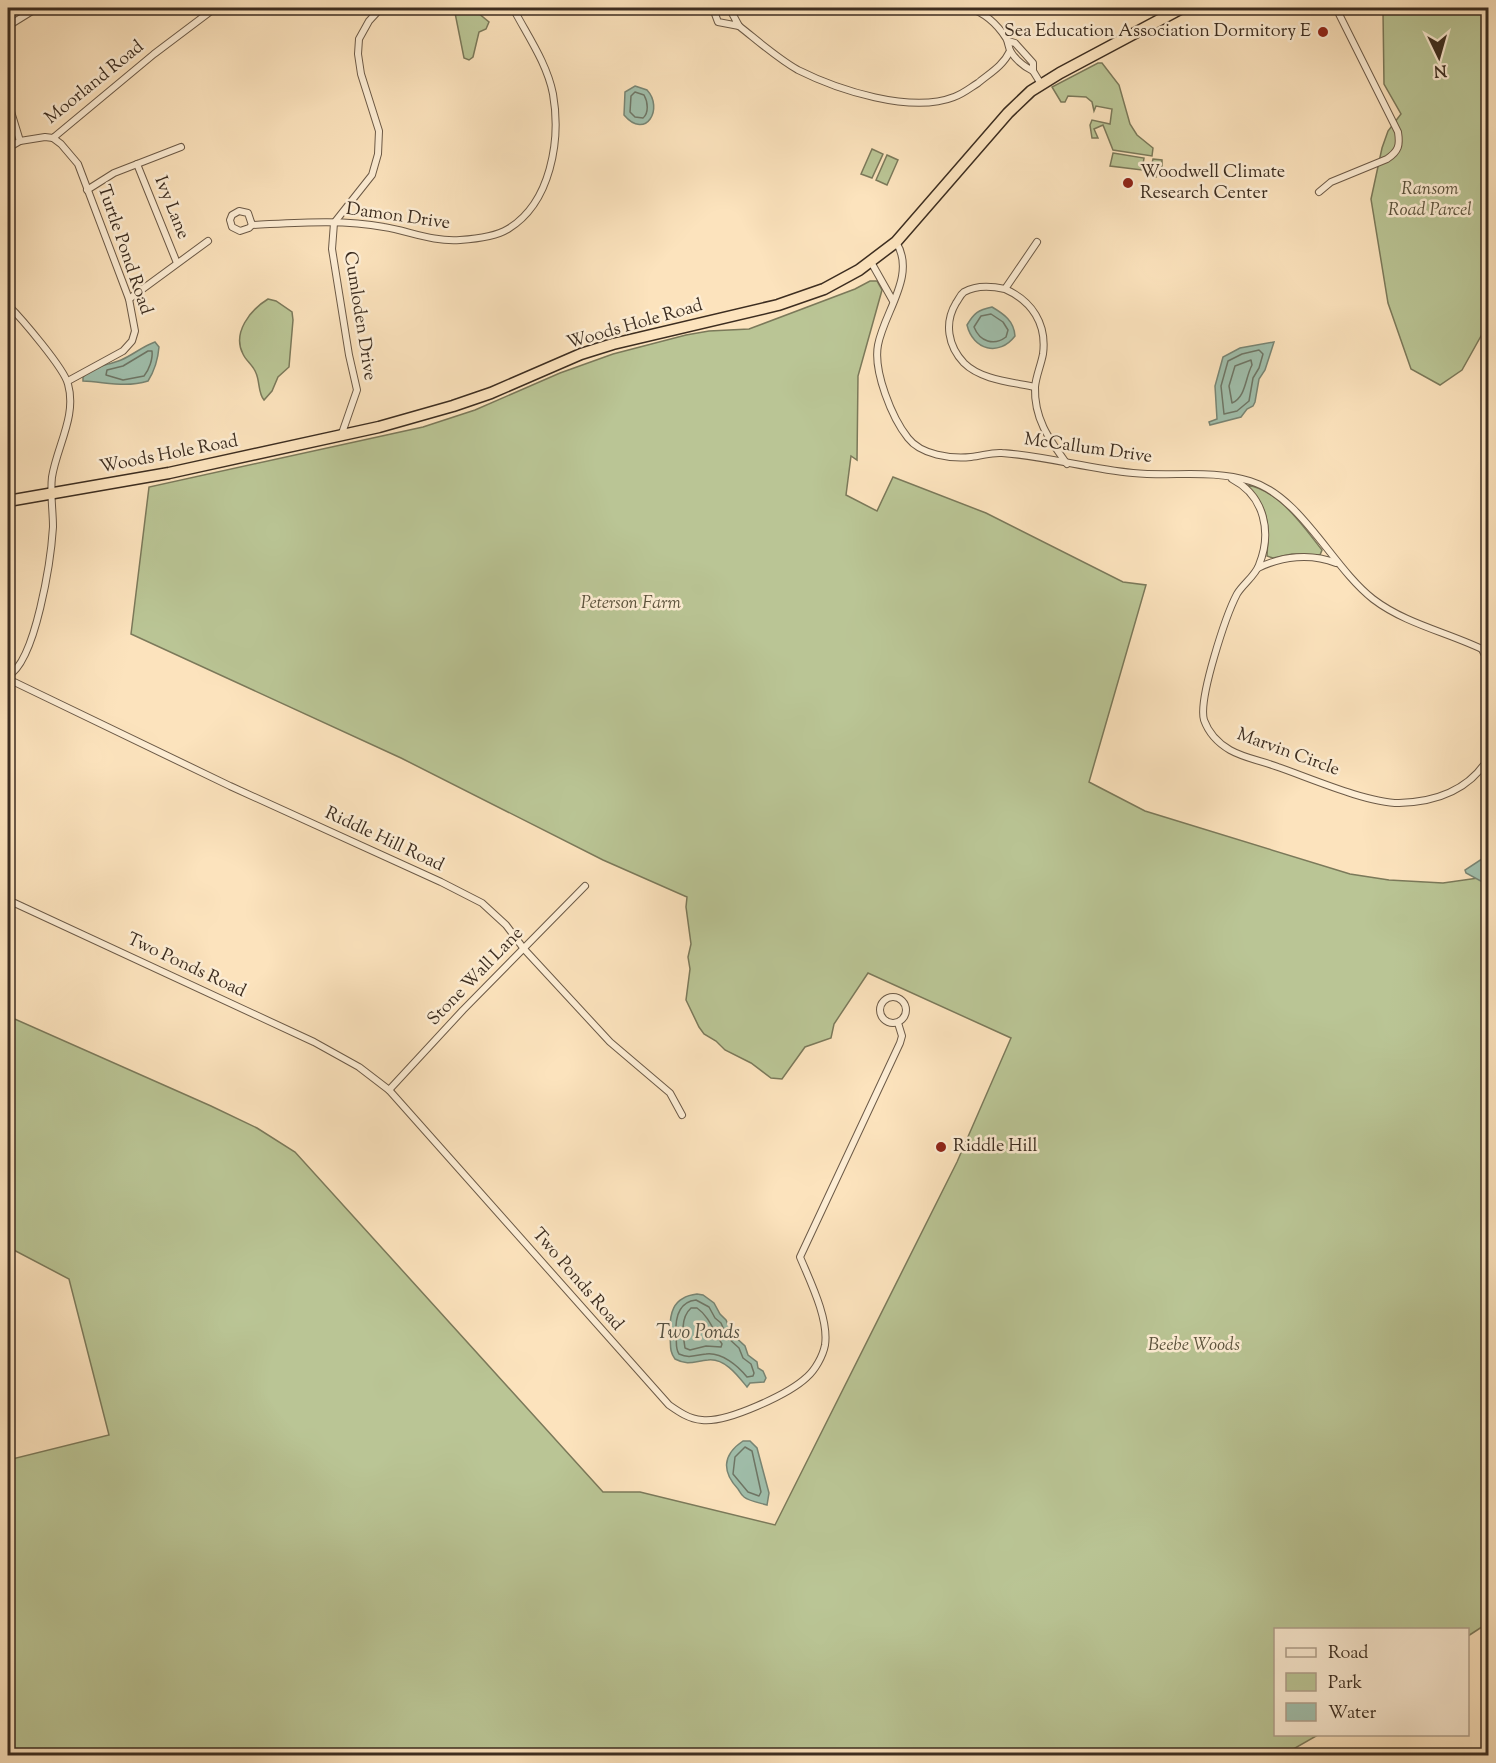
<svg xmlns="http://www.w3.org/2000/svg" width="1496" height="1763" font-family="'Sorts Mill Goudy',serif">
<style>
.green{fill:#bac595;stroke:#7b795a;stroke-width:1.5}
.water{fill:#a0bfac;stroke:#788574;stroke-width:1.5}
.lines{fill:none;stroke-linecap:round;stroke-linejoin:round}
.shore{stroke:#6e7666;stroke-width:1.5}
.minor-casing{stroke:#6c5a47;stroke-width:8}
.trunk-casing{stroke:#3c2d20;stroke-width:13}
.minor{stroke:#fdedd4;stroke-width:6}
.trunk{stroke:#fce3bd;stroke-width:10}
.poi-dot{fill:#8f2418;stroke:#fdedd4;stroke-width:2}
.labels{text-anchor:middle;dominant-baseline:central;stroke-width:5;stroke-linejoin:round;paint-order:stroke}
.poi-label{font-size:18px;fill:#3c2d20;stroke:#fdedd4;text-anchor:start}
.street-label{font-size:18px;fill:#3c2d20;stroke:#fdedd4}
.park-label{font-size:18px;font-style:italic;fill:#5c533d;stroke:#fdedd4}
.water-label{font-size:20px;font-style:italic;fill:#555243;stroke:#fdedd4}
</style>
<rect width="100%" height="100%" fill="#fce3bd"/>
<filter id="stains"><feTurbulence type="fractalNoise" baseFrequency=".00333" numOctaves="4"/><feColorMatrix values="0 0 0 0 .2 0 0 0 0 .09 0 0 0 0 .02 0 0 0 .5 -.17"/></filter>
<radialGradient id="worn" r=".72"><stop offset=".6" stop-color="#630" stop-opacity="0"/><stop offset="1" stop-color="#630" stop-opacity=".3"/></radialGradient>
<!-- green -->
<g class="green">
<path d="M454 8H472L489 22 486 29 479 32 473 57 469 60 464 58Z"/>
<path d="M1387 8H1488V316L1486 327 1462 370 1440 385 1411 369 1388 303 1371 199 1382 148 1388 131 1401 114 1384 84 1383 11Z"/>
<path d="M1098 63H1102L1119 85 1130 124 1137 135 1153 148 1152 156 1113 150 1103 125 1094 129 1098 138H1092L1090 125 1092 120 1110 124 1112 109 1096 106 1094 111 1092 102 1086 97 1068 96 1065 102H1061L1052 87Z"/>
<path d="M872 149 883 154 872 178 861 174Z"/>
<path d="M1113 153 1144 158 1142 170 1110 166Z"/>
<path d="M887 155 898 160 887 185 876 180Z"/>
<path d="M1153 159 1162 160V171L1156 173V177H1152V172H1150Z"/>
<path d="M870 281H877L882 290 858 376 857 460 851 456 846 495 877 511 893 477 986 513 1123 582 1146 585 1089 782 1145 811 1350 874 1389 880 1443 883 1485 877 1488 884V1623L1468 1636V1630H1276V1734L1318 1735 1283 1755H8V1460L109 1435 69 1279 8 1247V1016L211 1106 257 1128 295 1152 603 1492H640L775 1525 957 1162 1011 1038 868 973 834 1024 831 1038 805 1047 782 1079 771 1078 751 1063 725 1050 716 1041 704 1034 699 1027 686 1000 690 969 688 957 691 944 686 907 687 897 603 860 401 758 131 634 149 487 423 427 475 410 560 373 613 354 686 335 709 331 749 329 855 289Z"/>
<path d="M268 299 276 301 292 312 293 320 289 367 278 377 272 391 264 400C258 393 260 382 256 373 253 365 246 361 243 354 232 333 250 310 268 299Z"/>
<path d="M1247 485C1279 490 1303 526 1322 550L1320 555 1292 554 1273 558 1267 556C1268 538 1270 520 1261 504 1257 497 1250 492 1247 485Z"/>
</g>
<!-- water -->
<g class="water">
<path d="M635 86 647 90C664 108 646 141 624 115L625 92Z"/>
<path d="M992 307C1004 314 1014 321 1015 336 999 357 973 350 967 325 974 313 978 310 992 307Z"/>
<path d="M155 342 159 347C158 359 155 370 148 381 125 388 106 382 83 381V377C93 365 107 366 121 360 133 355 143 346 155 342Z"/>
<path d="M1274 342 1265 370 1259 379 1255 402 1253 406 1247 409 1241 417 1210 425 1209 422 1217 419 1215 386 1223 357 1240 348Z"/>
<path d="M1488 855V885L1466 873 1465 870Z"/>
<path d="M697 1294 703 1295 714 1303 720 1314 726 1320 732 1334 745 1346 748 1355 757 1362 758 1368 763 1371 766 1378 764 1382 750 1383 747 1387C738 1376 725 1358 708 1360 695 1361 688 1366 675 1359 669 1351 671 1345 670 1336 669 1314 672 1297 697 1294Z"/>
<path d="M743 1441H750L757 1448 769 1493 767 1505C760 1503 749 1501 744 1497 741 1495 740 1492 738 1489 722 1472 722 1455 743 1441Z"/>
</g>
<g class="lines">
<!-- shore -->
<g class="shore">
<path d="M635 92 644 95C648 102 649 113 643 118L635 117 630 112 631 96Z"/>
<path d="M991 314 1003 322 1008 330 1006 337C994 346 980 342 974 327L981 316Z"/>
<path d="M1259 350 1263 354 1259 368 1253 378 1249 401 1237 411 1224 414 1221 386 1228 361 1242 354Z"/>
<path d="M148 351H152C153 359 149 370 144 376L123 380 106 375 107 370 123 366Z"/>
<path d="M1251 360 1252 365C1245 378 1246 397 1232 403L1229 386 1235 366Z"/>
<path d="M696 1300 709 1307 715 1318 721 1323 727 1337 739 1348 743 1358 751 1364 754 1373 753 1376 747 1377C738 1366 722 1352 706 1354 695 1355 690 1359 679 1354 675 1348 677 1342 676 1335 675 1319 678 1302 696 1300Z"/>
<path d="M691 1308H697C709 1316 714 1332 722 1344L721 1347 706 1346 690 1350 685 1348C683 1335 680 1318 691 1308Z"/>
<path d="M745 1447 752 1451 761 1492 759 1496 748 1492 733 1474 735 1457Z"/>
</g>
<!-- minor casing -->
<g class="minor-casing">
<g id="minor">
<path d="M720 8 715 14 718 22 739 26 732 13 727 8"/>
<path d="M969 8C985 13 997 24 1006 38 1009 43 1008 48 1011 52 1016 60 1025 67 1033 71"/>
<path d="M8 26 37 8"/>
<path d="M739 26C758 41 777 58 798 70 838 90 911 114 954 97 963 94 970 88 978 83 990 73 1003 66 1010 51"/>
<path d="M1008 41 1015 43 1033 63V71L1041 84"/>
<path d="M8 102 20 141 45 137 53 138 154 54 215 8"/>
<path d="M53 138 61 144 78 164 129 299 135 331 132 341 123 351 68 381"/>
<path d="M8 148 20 141"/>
<path d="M137 164 177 263"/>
<path d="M87 190 114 173 181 147"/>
<path d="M1319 192 1331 182 1387 159C1399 151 1400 145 1398 132L1336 8"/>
<path d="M252 225 248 213 239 211 232 215 230 220 232 227 240 231 249 228 252 225C295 223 341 219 384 227 409 231 433 242 460 240 475 239 495 237 508 229 551 203 561 140 553 94 547 63 527 35 513 8"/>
<path d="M896 242C917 275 884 312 878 345 873 371 892 418 908 438 921 455 951 459 971 457 982 456 992 452 1002 453 1046 456 1089 469 1133 473 1172 477 1212 469 1250 481 1301 496 1332 567 1373 599 1407 625 1451 633 1488 652"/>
<path d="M871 262 893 301"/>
<path d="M1005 289C1032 301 1047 324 1043 354 1041 365 1036 376 1035 387 1012 382 981 380 964 363 948 346 944 323 956 303 959 299 960 295 964 292 976 285 992 286 1005 289L1037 242"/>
<path d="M129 299 208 241"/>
<path d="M8 305C21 318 64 368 68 384 77 416 57 446 52 477 50 494 53 510 53 527 51 559 36 661 8 676"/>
<path d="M1035 387C1034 419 1049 439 1067 464"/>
<path d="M341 436 357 390 349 355 332 249 334 223 372 175 378 154 379 131 361 74 358 54 359 39 369 21 381 8"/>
<path d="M1232 479C1265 496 1272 533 1259 565 1255 576 1243 584 1237 594 1226 615 1198 699 1204 720 1209 734 1218 743 1230 750 1244 758 1262 761 1278 767 1310 778 1367 803 1399 803 1435 802 1468 791 1488 759"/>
<path d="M1258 568C1282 556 1311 553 1336 563"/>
<path d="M1482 649 1488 662"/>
<path d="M8 679 230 786 441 882 482 903 506 925 524 949 610 1042 670 1093 682 1115"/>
<path d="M8 900 314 1042 359 1067 389 1090 669 1405C679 1412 689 1419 702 1420 727 1423 789 1394 807 1377 815 1370 823 1356 825 1345 829 1319 810 1281 800 1257L900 1043 902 1036 898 1023"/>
<circle cx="893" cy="1010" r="13"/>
<path d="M389 1090 463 1010 585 886"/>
<path d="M1487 1642 1488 1657"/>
</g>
</g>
<!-- trunk casing -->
<g class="trunk-casing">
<path id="trunk" d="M8 501 169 473 379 427 453 406 491 393 581 354 613 344 778 305 824 289 859 270 896 242 1008 113 1031 91 1060 73 1182 8"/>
</g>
<!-- minor -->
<use href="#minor" class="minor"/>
<!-- trunk -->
<use href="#trunk" class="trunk"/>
</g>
<!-- markers -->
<g class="poi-dot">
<circle cx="1323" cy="32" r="6"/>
<circle cx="1128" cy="183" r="6"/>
<circle cx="941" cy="1147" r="6"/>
</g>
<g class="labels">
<!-- poi labels -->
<g class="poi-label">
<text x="1311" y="32" text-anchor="end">Sea Education Association Dormitory E</text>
<text x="1140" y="173">Woodwell Climate<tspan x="1140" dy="21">Research Center</tspan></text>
<text x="953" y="1147">Riddle Hill</text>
</g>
<!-- street labels -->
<g class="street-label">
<text transform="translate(95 83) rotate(-39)">Moorland Road</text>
<text transform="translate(171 208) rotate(68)">Ivy Lane</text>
<text transform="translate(398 217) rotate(8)">Damon Drive</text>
<text transform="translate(124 250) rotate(71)">Turtle Pond Road</text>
<text transform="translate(359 316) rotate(81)">Cumloden Drive</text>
<text transform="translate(635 325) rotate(-16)">Woods Hole Road</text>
<text transform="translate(1088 449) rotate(8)">McCallum Drive</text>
<text transform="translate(169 455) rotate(-11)">Woods Hole Road</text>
<text transform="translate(1288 753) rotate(20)">Marvin Circle</text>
<text transform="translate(384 840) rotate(25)">Riddle Hill Road</text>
<text transform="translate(186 966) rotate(25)">Two Ponds Road</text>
<text transform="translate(476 977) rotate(-46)">Stone Wall Lane</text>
<text transform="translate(577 1280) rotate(49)">Two Ponds Road</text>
</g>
<!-- park labels -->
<g class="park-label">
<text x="1430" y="190">Ransom<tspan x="1430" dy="21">Road Parcel</tspan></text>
<text x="631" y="604">Peterson Farm</text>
<text x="1194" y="1346">Beebe Woods</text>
</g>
<!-- water labels -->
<g class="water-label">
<text x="698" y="1333">Two Ponds</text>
</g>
</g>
<!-- margin -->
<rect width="1496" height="1763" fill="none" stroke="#fce3bd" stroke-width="30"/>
<rect x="9" y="9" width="1478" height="1745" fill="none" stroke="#3c2d20" stroke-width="3"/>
<rect x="15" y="15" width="1466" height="1733" fill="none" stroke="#3c2d20" stroke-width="1.5"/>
<!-- legend -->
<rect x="1274" y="1628" width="195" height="108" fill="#fdedd4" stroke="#b0a08c" stroke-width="1.5"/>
<rect x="1286" y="1648" width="30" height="9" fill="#fdedd4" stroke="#b0a08c" stroke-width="1.5"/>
<text x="1328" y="1658" font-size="18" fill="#3c2d20">Road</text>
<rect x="1286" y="1673" width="30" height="18" fill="#bac595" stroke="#b0a08c" stroke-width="1.5"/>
<text x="1328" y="1688" font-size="18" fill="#3c2d20">Park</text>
<rect x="1286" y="1703" width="30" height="18" fill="#a0bfac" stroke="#b0a08c" stroke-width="1.5"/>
<text x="1328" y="1718" font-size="18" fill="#3c2d20">Water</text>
<!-- north arrow -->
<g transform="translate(1439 57) rotate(175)" stroke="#fdedd4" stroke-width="4.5" paint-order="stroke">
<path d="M0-4.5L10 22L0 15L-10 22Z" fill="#3c2d20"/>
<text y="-9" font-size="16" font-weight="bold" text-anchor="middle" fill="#3c2d20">N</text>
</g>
<rect width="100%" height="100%" filter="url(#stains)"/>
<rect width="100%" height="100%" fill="url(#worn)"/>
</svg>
